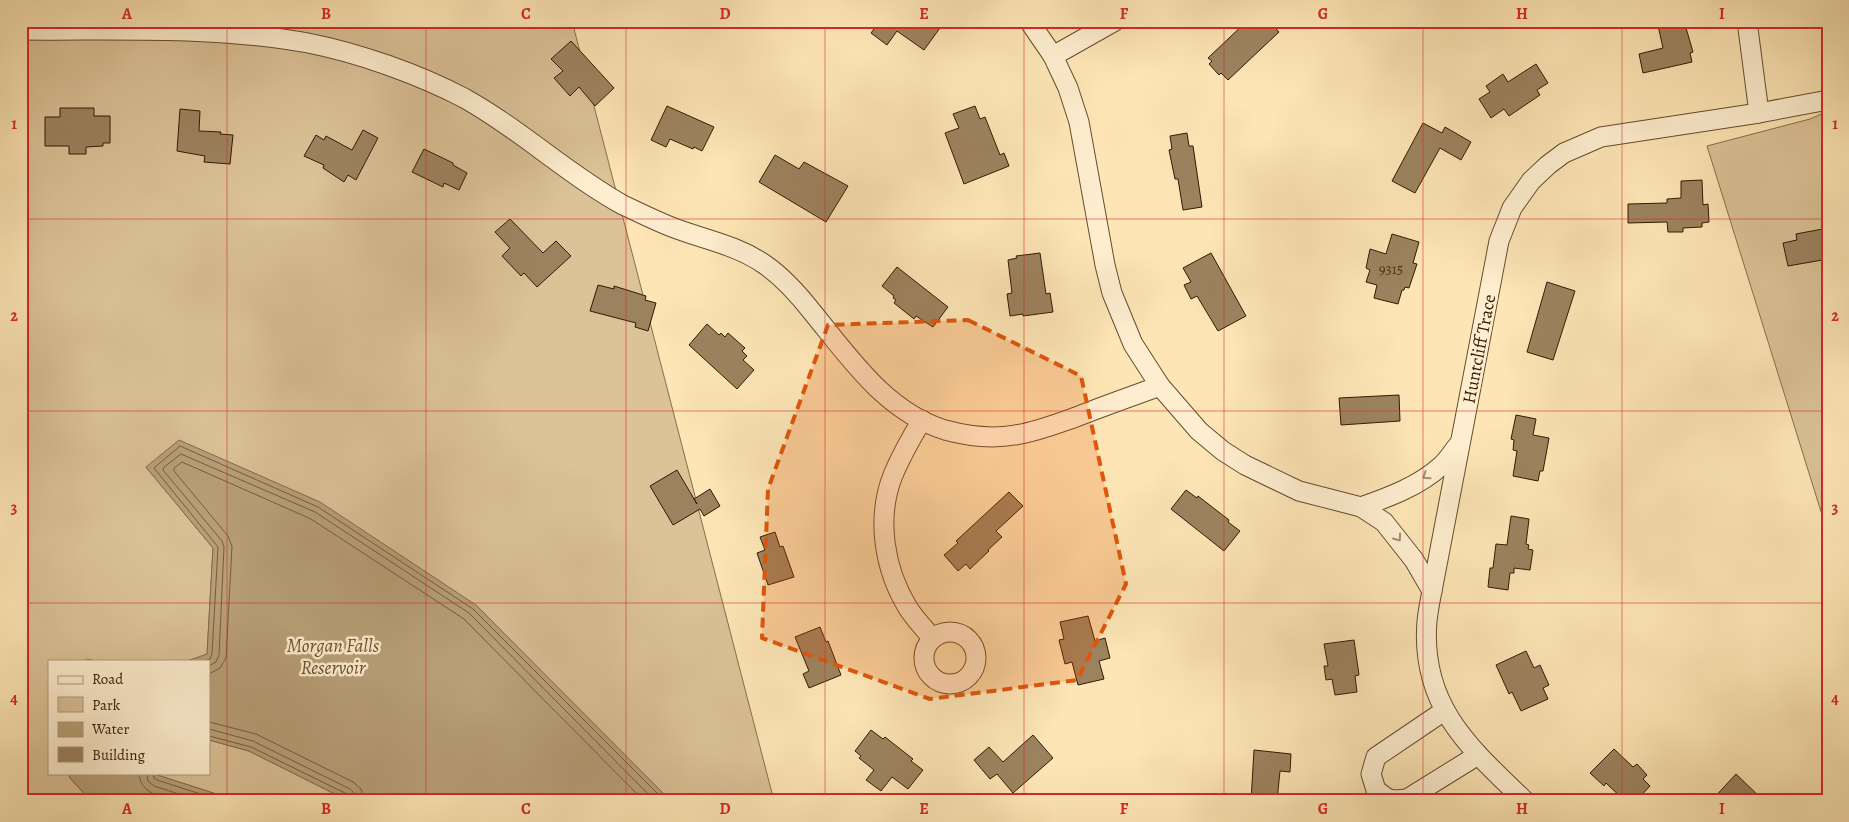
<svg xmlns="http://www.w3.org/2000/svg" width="1849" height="822" font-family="Alegreya,serif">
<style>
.green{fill:#dbc297;stroke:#876e4c}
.water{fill:#b8a078;stroke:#836a49}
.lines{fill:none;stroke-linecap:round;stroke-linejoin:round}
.shore{stroke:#765c3d;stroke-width:1}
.building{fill:#9c835f;stroke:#331902}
.minor-casing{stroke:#664c2f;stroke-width:21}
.minor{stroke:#feeecf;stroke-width:19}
.oneway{stroke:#a38e73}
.marked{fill:#df560c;fill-opacity:0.2;stroke:#df560c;stroke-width:4;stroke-dasharray:10 6;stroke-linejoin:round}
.grid{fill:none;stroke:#d62828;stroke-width:1;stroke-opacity:0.55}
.labels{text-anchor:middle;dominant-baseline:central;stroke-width:5;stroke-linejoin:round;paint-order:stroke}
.number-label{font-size:15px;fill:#4d3419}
.street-label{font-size:18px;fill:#331902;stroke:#feeecf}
.water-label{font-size:19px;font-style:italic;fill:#684f31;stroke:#feeecf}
.neatline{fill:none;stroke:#d62828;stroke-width:2}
.grid-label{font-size:16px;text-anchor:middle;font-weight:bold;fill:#d62828}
</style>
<rect width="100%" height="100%" fill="#fde5b5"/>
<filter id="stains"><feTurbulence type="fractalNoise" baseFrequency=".004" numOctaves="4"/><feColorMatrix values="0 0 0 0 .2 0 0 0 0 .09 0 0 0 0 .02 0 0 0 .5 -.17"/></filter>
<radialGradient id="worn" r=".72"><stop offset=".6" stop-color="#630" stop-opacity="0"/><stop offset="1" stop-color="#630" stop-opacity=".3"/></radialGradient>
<!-- green -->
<g class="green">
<path d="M21 21H572L774 801H674L146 467 213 548 207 655 187 661H96L87 659 83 661H49V773H72L69 777 91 801H21Z"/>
<path d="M1828 111V534L1707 146 1810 119Z"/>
<path d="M209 740 249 751 349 801H238L151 773H209Z"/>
</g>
<!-- water -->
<g class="water">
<path d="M179 440 320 502 476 605 664 794 674 801H349L249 751 209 740V661H187L207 654 213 548 146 467Z"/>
<path d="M72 773H151L238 801H91L69 777Z"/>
</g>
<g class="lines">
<!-- shore -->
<g class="shore">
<path d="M204 661 210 659 212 654 218 547 154 468 180 446 318 507 473 609 665 801"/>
<path d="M209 666 216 662 219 655 224 547 222 541 163 470 164 467 181 454 315 512 469 613 655 801"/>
<path d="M209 674 220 668 226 658 232 546 228 536 174 471V468L182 462 311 519 464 619 644 801"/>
<path d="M209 722 256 734 353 782 361 789 364 801"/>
<path d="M209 729 253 741 350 789 355 794 356 801"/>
<path d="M209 736 251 747 347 794 350 801"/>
<path d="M139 773C140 794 160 796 176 801"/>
<path d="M147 773 148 781 154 786 201 801"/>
<path d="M153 773 154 778 157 780 222 801"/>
</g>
</g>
<!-- building -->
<g class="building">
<path d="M880 21H932L940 28 924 50 897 31 887 45 871 33Z"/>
<path d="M1247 21H1269L1279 32 1228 80 1221 73 1219 75 1209 64 1212 61 1208 58Z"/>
<path d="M1657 21H1684L1693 52 1690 53 1692 62 1643 73 1639 54 1663 48Z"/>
<path d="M571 41 614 88 595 106 579 87 570 96 554 78 563 71 551 59Z"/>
<path d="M1536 64 1548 83 1537 90 1540 95 1509 116 1504 109 1491 118 1479 99 1490 92 1486 86 1503 74 1508 82Z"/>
<path d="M667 106 714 127 702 151 694 147 693 149 670 139 666 147 651 140Z"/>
<path d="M975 106 980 119 985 117 1000 155 1004 153 1009 166 964 184 945 133 959 128 953 114Z"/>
<path d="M60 108H94V116H110V143H103V146L86 147V154H69V146H45V117H60Z"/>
<path d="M180 109 200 111 199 131 221 132 220 134 233 135 230 164 204 162 205 156 177 151Z"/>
<path d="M1423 123 1442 133 1445 127 1471 142 1461 160 1440 148 1415 193 1392 181Z"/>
<path d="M363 130 378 138 356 180 348 175 344 182 323 168 324 165 304 156 316 135 324 140 326 136 352 150Z"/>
<path d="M1187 133 1189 146H1193L1202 207 1183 210 1178 179H1175L1169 150 1172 149 1170 136Z"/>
<path d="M424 149 453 163V165L467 173 459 190 444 183 443 187 412 172Z"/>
<path d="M775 155 799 169 804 162 848 186 826 222 759 182Z"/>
<path d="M1702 180 1703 205 1708 204 1709 222 1702 223V227L1683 228V232H1668L1667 222 1628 223V204L1667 203V199L1681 198V181Z"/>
<path d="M510 219 543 253 556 241 571 256 537 287 524 273 521 276 502 256 510 248 495 232Z"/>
<path d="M1828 228V259L1788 266 1783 243 1797 240 1796 234Z"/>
<path d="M1392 234 1419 242 1413 263 1417 264 1409 288 1405 287 1404 290H1402L1398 304 1374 298 1377 285 1366 282 1370 270 1366 268 1370 249 1386 254Z"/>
<path d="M1040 253 1046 294 1050 293 1053 312 1023 316V314L1010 316 1007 294 1012 293 1008 260 1017 258 1016 256Z"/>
<path d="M1211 253 1246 316 1218 331 1197 296 1191 299 1184 285 1191 282 1183 268Z"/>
<path d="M897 267 948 307 933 327 916 316 914 319 894 303 896 300 893 298 894 296 882 286Z"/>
<path d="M1547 282 1575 291 1553 360 1527 352Z"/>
<path d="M598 285 614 289V286L646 296 645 300 656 303 648 331 635 327 636 323 590 311Z"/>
<path d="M707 324 719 335 721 333 725 337 728 333 745 348 742 351 747 356 743 360 754 370 737 389 689 345Z"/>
<path d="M1399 395 1400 421 1341 425 1339 398Z"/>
<path d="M1516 415 1536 419 1533 435 1549 438 1543 471H1540L1538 481 1513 476 1517 451 1513 450 1514 440 1511 439Z"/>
<path d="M677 470 697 504 694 499 710 489 720 506 704 516 700 509 673 525 650 486Z"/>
<path d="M1186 490 1197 498 1198 496 1229 520 1228 522 1240 531 1224 551 1171 509Z"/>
<path d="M1009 492 1023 506 996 531 1002 537 988 550 989 551 970 569 966 564 958 571 944 555 958 543 956 541Z"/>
<path d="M1511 516 1529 519 1526 544 1529 545 1528 549 1533 550 1530 570 1514 568V573H1510L1508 590 1488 587 1490 568H1493L1496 544 1507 545Z"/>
<path d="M775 532 780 547 783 546 794 577 768 585 757 553 765 550 760 537Z"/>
<path d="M1088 616 1095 641 1105 638 1110 658 1099 661 1104 679 1078 685 1072 662 1065 664 1059 640 1064 639 1060 622Z"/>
<path d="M820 627 826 642 828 641 841 675 809 688 803 674 809 671 795 637Z"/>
<path d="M1354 640 1359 675 1355 676 1357 692 1335 695 1332 679 1326 680 1324 666H1328L1324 644Z"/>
<path d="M1526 651 1534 668 1540 665 1549 685 1543 688 1548 699 1521 711 1512 692 1509 694 1496 665Z"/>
<path d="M871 730 883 739 885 737 913 759 911 761 923 770 908 789 892 777 881 791 866 780 874 770 859 758 861 756 855 751Z"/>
<path d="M1033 735 1053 758 1013 793 997 774 990 779 974 760 989 747 1003 762Z"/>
<path d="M1614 749 1633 767 1637 764 1647 775 1643 779 1650 786 1636 801H1625L1606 783 1604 786 1590 773Z"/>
<path d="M1254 750 1291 754 1290 772 1280 771 1277 801H1251Z"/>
<path d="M1736 774 1764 801H1711Z"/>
</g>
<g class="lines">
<!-- minor casing -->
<g class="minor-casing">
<g id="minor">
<path d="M1029 21 1053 56 1068 88 1079 122 1105 265 1112 293 1133 344 1160 386 1199 431 1223 451 1245 465 1299 491 1361 507 1384 522 1414 560 1432 591"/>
<path d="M1747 21 1759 113"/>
<path d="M21 30C114 31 217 26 308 43 359 53 418 74 464 98 520 129 567 174 623 205 638 212 654 220 669 226 701 239 735 244 764 264 783 277 799 295 813 313 850 358 886 412 945 430 967 436 992 439 1015 435 1036 432 1056 424 1076 417 1104 406 1132 396 1160 386"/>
<path d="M1053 56 1115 21"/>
<path d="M922 420C911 438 901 456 893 475 876 518 884 569 908 608 915 619 924 628 932 638"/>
<path d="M1361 507C1389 497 1419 486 1441 466 1448 460 1453 451 1459 444"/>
<circle cx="950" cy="658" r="26"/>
<path d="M1444 711 1376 757 1371 774 1376 790 1388 799 1396 800 1407 799 1478 755"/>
<path d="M1525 801C1470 748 1420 706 1427 621 1428 611 1430 601 1432 591L1499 241 1512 208 1531 181 1548 165 1564 153 1601 137 1759 113 1828 100"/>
</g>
</g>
<!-- minor -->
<use href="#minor" class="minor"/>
</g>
<!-- one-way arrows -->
<defs><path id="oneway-chevron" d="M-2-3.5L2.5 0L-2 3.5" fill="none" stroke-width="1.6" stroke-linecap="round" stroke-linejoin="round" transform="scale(1.25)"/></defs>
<g class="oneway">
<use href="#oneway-chevron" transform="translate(1426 476) rotate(145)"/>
<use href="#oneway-chevron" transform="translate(1398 538) rotate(54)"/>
</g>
<!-- marked area -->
<path class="marked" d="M968 320 1081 376 1126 584 1077 680 930 699 762 638 768 489 828 325Z"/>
<!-- grid -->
<path class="grid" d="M227 21V801M426 21V801M626 21V801M825 21V801M1024 21V801M1224 21V801M1423 21V801M1622 21V801M21 219H1828M21 411H1828M21 603H1828"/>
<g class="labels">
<!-- number labels -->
<g class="number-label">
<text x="1391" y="269">9315</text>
</g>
<!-- street labels -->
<g class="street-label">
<text transform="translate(1479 349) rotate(-79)">Huntcliff Trace</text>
</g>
<!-- water labels -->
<g class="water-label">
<text x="333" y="646">Morgan Falls<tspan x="333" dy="22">Reservoir</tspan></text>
</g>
</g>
<!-- margin -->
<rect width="1849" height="822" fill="none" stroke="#fde5b5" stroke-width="55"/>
<!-- legend -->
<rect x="48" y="660" width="162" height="115" fill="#feeecf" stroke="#ad997d"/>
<rect x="58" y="676" width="25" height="8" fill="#feeecf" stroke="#ad997d"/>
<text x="92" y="684" font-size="15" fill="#331902">Road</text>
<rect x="58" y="697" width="25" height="15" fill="#dbc297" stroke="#ad997d"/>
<text x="92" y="710" font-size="15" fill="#331902">Park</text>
<rect x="58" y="722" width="25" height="15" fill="#b8a078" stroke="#ad997d"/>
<text x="92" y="734" font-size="15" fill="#331902">Water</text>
<rect x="58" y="747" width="25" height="15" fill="#9c835f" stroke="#ad997d"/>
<text x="92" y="760" font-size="15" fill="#331902">Building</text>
<rect x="28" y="28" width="1794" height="766" class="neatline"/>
<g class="grid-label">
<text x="127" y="19">A</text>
<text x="326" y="19">B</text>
<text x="526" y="19">C</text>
<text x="725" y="19">D</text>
<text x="924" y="19">E</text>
<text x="1124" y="19">F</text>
<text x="1323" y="19">G</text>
<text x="1522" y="19">H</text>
<text x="1722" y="19">I</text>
<text x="14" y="129">1</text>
<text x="1835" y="129">1</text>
<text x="14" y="321">2</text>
<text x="1835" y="321">2</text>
<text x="14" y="513">3</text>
<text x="1835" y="513">3</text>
<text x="14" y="704">4</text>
<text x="1835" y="704">4</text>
<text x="127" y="814">A</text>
<text x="326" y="814">B</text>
<text x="526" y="814">C</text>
<text x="725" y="814">D</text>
<text x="924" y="814">E</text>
<text x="1124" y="814">F</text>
<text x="1323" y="814">G</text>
<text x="1522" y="814">H</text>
<text x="1722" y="814">I</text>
</g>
<rect width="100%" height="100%" filter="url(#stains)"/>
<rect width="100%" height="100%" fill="url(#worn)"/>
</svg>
